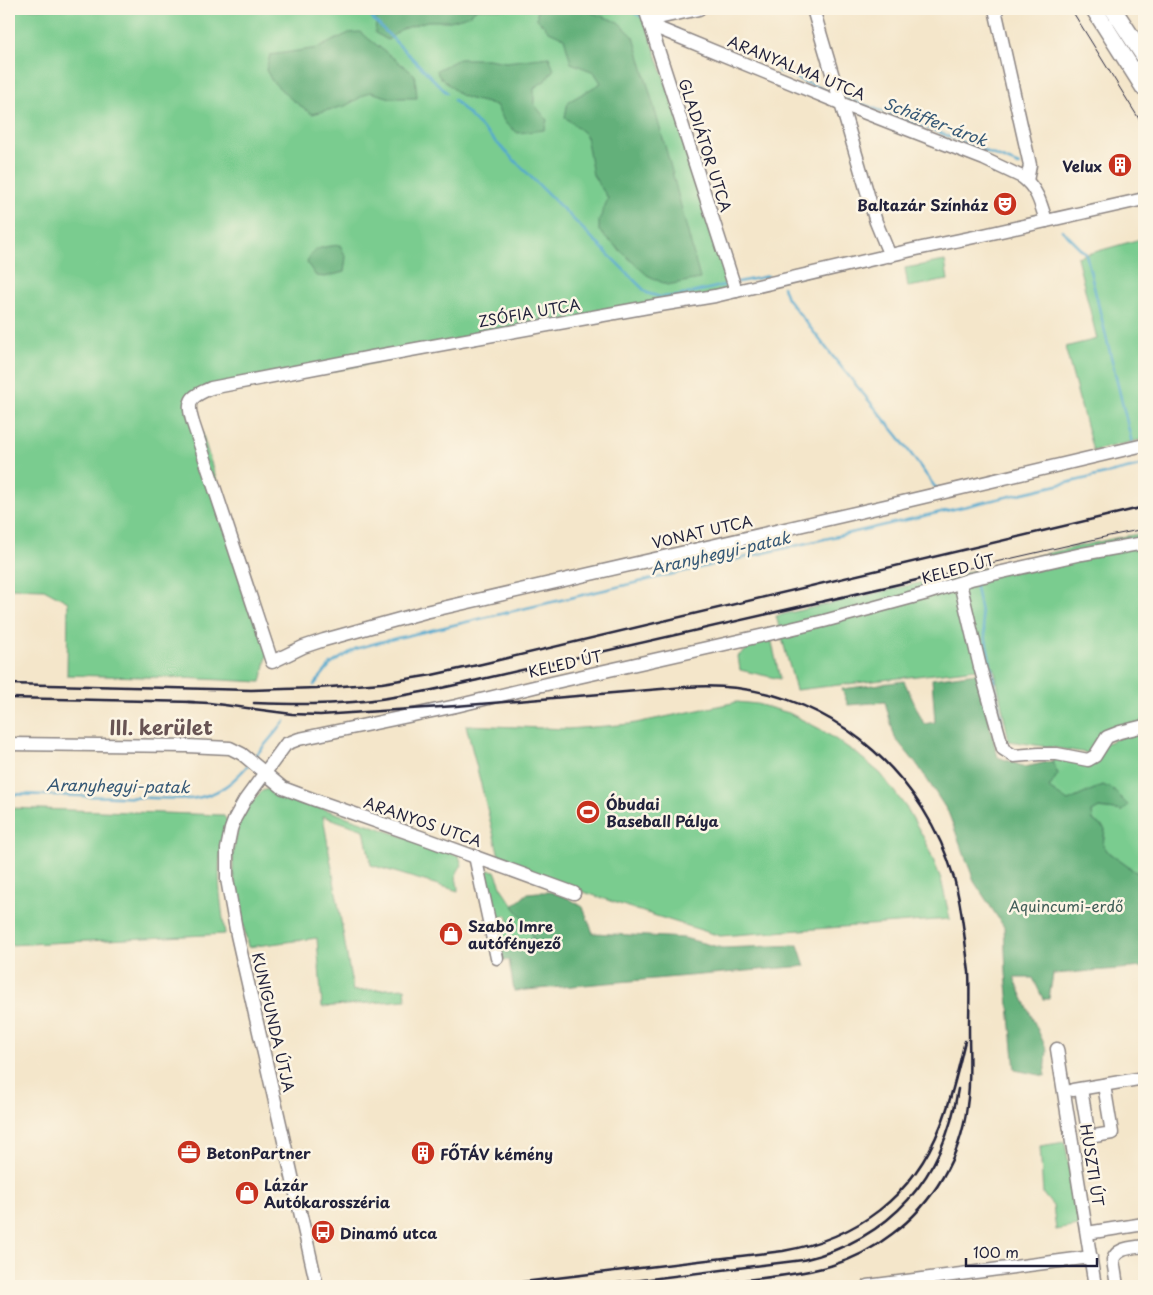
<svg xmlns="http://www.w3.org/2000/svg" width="1153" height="1295" font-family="'Playpen Sans',sans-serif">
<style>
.green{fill:#7acc8f;stroke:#4e7765}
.forest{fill:#63b07a;stroke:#42695a}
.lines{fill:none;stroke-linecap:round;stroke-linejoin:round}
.stream{stroke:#52a8ce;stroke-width:2.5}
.minor-casing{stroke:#8b8482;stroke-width:15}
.major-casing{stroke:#8b8482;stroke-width:19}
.minor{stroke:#fff;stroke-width:12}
.major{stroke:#fff;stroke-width:16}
.tram{stroke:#22223b;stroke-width:1}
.rail{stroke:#22223b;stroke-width:2.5}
.labels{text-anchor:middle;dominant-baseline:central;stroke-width:5;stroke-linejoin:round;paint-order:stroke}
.street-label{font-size:15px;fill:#22223b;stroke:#fcf5e5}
.poi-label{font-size:15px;font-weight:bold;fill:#22223b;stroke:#fcf5e5;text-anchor:start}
.park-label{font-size:15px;fill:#415e58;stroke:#fcf5e5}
.water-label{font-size:16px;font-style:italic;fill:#355876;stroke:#fcf5e5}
.district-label{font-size:20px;font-weight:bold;fill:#685454;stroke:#fcf5e5}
</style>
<rect width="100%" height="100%" fill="#fcf5e5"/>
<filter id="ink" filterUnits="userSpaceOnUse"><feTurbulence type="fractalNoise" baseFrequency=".02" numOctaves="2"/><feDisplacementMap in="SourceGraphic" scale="10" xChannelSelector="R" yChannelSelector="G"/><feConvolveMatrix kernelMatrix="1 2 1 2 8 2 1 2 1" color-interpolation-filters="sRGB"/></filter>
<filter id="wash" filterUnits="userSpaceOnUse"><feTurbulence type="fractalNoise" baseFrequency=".0096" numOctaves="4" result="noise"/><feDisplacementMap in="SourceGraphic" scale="20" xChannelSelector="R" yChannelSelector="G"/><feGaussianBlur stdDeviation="1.12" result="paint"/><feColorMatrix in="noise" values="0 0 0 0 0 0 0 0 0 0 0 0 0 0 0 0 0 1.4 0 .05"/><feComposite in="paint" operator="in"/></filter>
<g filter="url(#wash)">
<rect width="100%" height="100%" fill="#f4e6ca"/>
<!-- green -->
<g class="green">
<path d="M9 9H641L736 291 192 399 268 652 261 682 181 678 67 675 68 602 44 589 9 588Z"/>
<path d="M1144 238V439L1093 451 1065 347 1097 339 1077 257Z"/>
<path d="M945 261 948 280 908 287 905 268Z"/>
<path d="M1144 533V723L1105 734 1088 753 1009 741 994 667 796 690 776 616 1058 551 1116 538Z"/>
<path d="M771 638 780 679 740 670 738 656 760 640Z"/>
<path d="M737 702 757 704 789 713 820 729 856 753 881 774 908 810 926 842 941 879 950 919 720 936 637 910 501 864 466 725 568 729 631 724Z"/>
<path d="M1144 729V878L1109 853 1103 845 1105 829 1093 820 1092 812 1099 808 1123 811 1103 785 1068 802 1048 788 1058 774 1052 761 1054 757 1083 762 1106 743Z"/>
<path d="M268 789H275L287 795 288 799 300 805 310 804 459 856 462 865C452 878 458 878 458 891L371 865 364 830 323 816 353 991 405 988 406 1000 322 1007 317 938 248 947 238 901 233 870V853L239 823 250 803 262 791Z"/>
<path d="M9 808 223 815 229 823C227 832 223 842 221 852 216 875 222 910 225 934L9 945Z"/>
<path d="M489 870 495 871 503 891 525 921 534 939 501 942 499 934 511 929 507 915 496 919 486 875 487 872Z"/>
<path d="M1065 1142 1079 1226 1056 1230 1053 1206 1043 1194 1040 1146Z"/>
</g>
<!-- forest -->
<g class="forest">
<path d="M396 9H477L468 16 450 21H427L400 30 388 40 375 33 377 14 388 10Z"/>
<path d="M537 9H582L618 22 634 37 669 160 700 279 667 285 647 275 599 231V221L608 198 593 175 586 135 565 117 568 102 601 83 594 72 571 63 564 38 549 31 537 19Z"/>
<path d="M360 32 415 75 417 98H391L370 92 345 106 312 114 291 99 272 81 266 70 270 55 318 48 349 33Z"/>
<path d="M549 57 554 69 546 80 534 88V104L547 120 544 130 518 133 505 123 496 105 470 99 459 94 438 75 437 70 459 59H488L506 62Z"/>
<path d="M340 245 346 257 344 272 325 277 316 276 307 263C312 246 325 247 340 245Z"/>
<path d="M976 673 998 757 1025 767 1052 761 1058 774 1049 788 1068 801 1103 785 1112 789 1128 805 1123 811 1099 808 1092 812 1093 820 1105 829 1103 845 1109 853 1144 878V967L1053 974 1049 999H1043L1033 978H1014L1047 1050 1045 1076 1015 1070 1006 973 1004 927 975 883 948 812 919 767 895 738 885 702 848 705 842 689 904 681 924 724 935 722 932 679Z"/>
<path d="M538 892H551L568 898 583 907 593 933 684 938 722 948 798 945 805 966 514 991 509 960H503L501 942 534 939 525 921 513 906 528 893Z"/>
</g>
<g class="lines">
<!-- stream -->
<g class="stream">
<path d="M363 9 447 93"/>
<path d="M626 9 642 17"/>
<path d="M663 24 678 30"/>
<path d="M778 71 830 92"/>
<path d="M846 98 943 134 1019 165"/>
<path d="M454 100 647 293 660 297 678 296 729 284"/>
<path d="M1062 230 1086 254 1132 443"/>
<path d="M738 282 768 276"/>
<path d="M783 287 787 298 838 363 898 436 935 487 939 488"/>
<path d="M975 582 1002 724"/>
<path d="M314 685 331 664 355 649 380 642 1144 465"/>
<path d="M253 759 285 721"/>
<path d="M9 794 190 799C216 796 231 785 248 765"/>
</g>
</g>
</g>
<g filter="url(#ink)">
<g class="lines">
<!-- minor casing -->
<g class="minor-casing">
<g id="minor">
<path d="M645 9 736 291"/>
<path d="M813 9 876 222 890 256"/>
<path d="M995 9 1030 165 1027 181"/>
<path d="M649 20 699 9"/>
<path d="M650 25 840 103 984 159 1022 177C1037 188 1041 204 1046 221"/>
<path d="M1144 199 979 236 912 250 715 296 648 307 372 357 211 388C190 397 186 400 193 423L272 662 303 647 324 640 425 612 894 504 1144 445"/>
<path d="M960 583 980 667 1003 749 1014 756 1039 754H1057L1088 760 1095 756 1107 737 1120 732 1144 726"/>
<path d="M9 744 187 746 230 748 242 754 283 788 315 800 426 839 574 893"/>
<path d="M475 856 497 958"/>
<path d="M1057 1049 1095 1286"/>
<path d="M1081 1089 1089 1137 1112 1133 1104 1085"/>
<path d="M1073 1090 1144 1078"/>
<path d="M1087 1233 1144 1224"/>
<path d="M317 1286 237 935 227 879V849L231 829 235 818 245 800 286 744 299 739 456 706 538 686 769 634 824 621 924 594 971 579 1082 554 1144 543"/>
<path d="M868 1286 1091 1257"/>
<path d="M1117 1286 1113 1260C1117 1247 1133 1248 1144 1246"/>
</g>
</g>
<!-- major casing -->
<g class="major-casing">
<g id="major">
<path d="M1094 9 1144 88"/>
<path d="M1113 9 1144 56"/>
</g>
</g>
<!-- minor -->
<use href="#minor" class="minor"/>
<!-- major -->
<use href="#major" class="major"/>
<!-- tram -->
<g class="tram">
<path d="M1071 9 1144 127"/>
<path d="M930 577 1109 536 1144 529"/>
</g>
<!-- rail -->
<g class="rail">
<path d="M9 684 251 690 317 688 382 683 432 675 482 664 1144 507"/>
<path d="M9 698 194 702"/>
<path d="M188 702 209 703 292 714 320 715 456 706 685 687C702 686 719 686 737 688 841 701 925 779 954 878 958 893 961 909 963 925 965 941 967 956 969 972 970 991 969 1010 969 1029 969 1055 971 1081 967 1106 961 1156 933 1204 892 1234 851 1266 813 1272 763 1278 740 1281 716 1283 692 1286"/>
<path d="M254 703C282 704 310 705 338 703 385 701 432 690 478 680L930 577"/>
<path d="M489 1286 783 1251C857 1238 913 1197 941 1125 952 1098 958 1069 965 1041"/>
<path d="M594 1286 803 1260C891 1239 944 1177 958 1089"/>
</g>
</g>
</g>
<!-- icons -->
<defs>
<g id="building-disc" transform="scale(1.25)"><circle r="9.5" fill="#c8321e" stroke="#fcf5e5"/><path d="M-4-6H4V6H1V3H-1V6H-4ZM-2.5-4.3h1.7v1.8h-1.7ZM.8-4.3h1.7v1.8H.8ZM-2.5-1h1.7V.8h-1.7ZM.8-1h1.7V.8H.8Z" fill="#fff"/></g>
<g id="theatre-disc" transform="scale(1.25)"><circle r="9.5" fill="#c8321e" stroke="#fcf5e5"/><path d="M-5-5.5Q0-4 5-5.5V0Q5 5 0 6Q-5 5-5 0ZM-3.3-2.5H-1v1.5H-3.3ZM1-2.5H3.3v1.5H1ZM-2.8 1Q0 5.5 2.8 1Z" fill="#fff"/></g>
<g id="stadium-disc" transform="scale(1.25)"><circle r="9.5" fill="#c8321e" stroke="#fcf5e5"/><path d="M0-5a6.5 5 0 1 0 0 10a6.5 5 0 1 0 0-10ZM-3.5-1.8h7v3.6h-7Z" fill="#fff"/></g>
<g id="shop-disc" transform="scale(1.25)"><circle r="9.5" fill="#c8321e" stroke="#fcf5e5"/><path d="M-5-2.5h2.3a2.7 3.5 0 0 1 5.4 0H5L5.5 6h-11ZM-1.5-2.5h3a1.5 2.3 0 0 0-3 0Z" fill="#fff"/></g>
<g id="office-disc" transform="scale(1.25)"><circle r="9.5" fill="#c8321e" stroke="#fcf5e5"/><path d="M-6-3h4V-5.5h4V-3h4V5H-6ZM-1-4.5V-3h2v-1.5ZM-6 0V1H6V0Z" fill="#fff"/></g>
<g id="bus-disc" transform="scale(1.25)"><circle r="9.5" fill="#c8321e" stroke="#fcf5e5"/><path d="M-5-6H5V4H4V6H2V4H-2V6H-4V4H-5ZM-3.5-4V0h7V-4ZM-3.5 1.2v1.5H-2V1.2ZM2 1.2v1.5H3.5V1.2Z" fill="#fff"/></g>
</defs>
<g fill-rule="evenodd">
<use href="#building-disc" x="1120" y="165"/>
<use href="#theatre-disc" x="1005" y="204"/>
<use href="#stadium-disc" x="588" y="812"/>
<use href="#shop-disc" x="451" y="934"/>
<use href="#office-disc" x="189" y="1152"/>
<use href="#building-disc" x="423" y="1153"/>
<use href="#shop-disc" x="247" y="1193"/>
<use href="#bus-disc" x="323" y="1232"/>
</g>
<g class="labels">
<!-- street labels -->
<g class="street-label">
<text transform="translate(797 67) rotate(22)">ARANYALMA UTCA</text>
<text transform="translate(706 145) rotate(72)">GLADIÁTOR UTCA</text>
<text transform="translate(529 312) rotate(-10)">ZSÓFIA UTCA</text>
<text transform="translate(702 531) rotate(-13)">VONAT UTCA</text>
<text transform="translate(958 568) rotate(-15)">KELED ÚT</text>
<text transform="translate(565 663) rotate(-13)">KELED ÚT</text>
<text transform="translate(423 821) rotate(19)">ARANYOS UTCA</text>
<text transform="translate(274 1022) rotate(77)">KUNIGUNDA ÚTJA</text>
<text transform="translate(1093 1165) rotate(81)">HUSZTI ÚT</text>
</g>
<!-- poi labels -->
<g class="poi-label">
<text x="1102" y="165" text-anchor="end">Velux</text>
<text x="988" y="204" text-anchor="end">Baltazár Színház</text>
<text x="606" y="803">Óbudai<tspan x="606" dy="17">Baseball Pálya</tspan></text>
<text x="468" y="925">Szabó Imre<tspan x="468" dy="17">autófényező</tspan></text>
<text x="206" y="1152">BetonPartner</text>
<text x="440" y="1153">FŐTÁV kémény</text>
<text x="264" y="1184">Lázár<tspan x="264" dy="17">Autókarosszéria</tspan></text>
<text x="340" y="1232">Dinamó utca</text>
</g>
<!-- park labels -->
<g class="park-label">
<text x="1066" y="905">Aquincumi-erdő</text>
</g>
<!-- water labels -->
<g class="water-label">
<text transform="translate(936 121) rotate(21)">Schäffer-árok</text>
<text transform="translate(720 552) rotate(-13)">Aranyhegyi-patak</text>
<text transform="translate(118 785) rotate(1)">Aranyhegyi-patak</text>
</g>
<!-- district labels -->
<g class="district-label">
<text x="161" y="727">III. kerület</text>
</g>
</g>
<!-- margin -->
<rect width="1153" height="1295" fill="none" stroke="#fcf5e5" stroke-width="30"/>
<!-- scale -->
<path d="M966 1258v8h131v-8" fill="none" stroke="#22223b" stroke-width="2.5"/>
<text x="973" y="1258" font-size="15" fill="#22223b" stroke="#fcf5e5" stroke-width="4" paint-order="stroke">100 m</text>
</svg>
